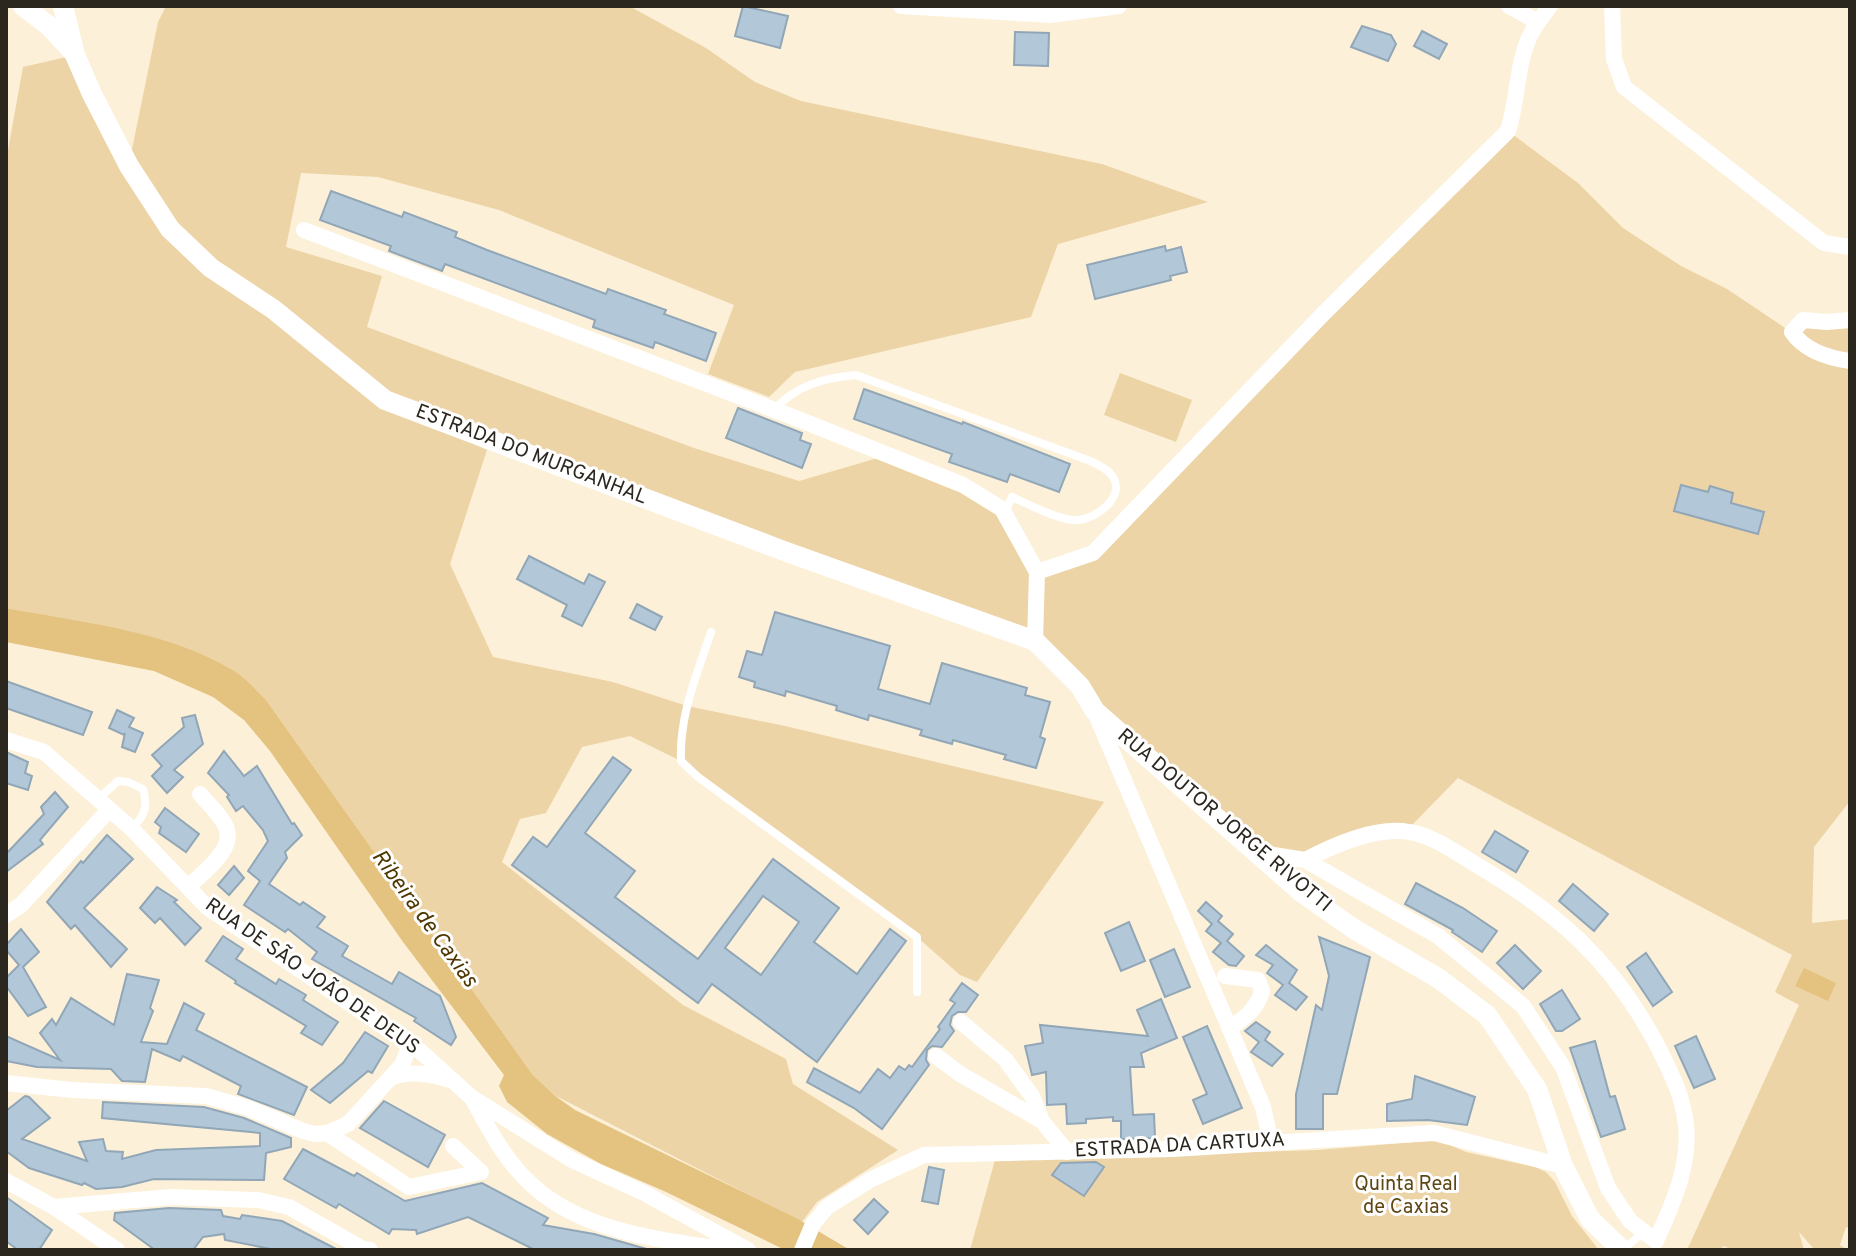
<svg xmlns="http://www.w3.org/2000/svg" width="1856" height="1256" font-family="Overpass,sans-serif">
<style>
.green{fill:#edd4a6}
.water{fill:#e4c27f}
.building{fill:#b2c8d9;stroke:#91a6b6;stroke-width:2;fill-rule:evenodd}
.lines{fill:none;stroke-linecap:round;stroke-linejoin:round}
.service{stroke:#fff;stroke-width:8}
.minor{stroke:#fff;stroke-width:16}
.tertiary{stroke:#fff;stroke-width:20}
.labels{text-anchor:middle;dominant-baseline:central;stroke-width:6;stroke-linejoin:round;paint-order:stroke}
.street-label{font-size:20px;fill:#2b261e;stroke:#fefefe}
.park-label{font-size:20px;fill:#5e4713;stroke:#fefefe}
.water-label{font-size:22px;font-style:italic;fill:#4e3700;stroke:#fefefe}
</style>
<rect width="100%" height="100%" fill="#fcf0d8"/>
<!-- green -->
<g class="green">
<path d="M166 6H629L706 48 755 82 801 101 1102 164 1208 202 1058 244 1031 317 795 372 769 397 708 374 734 305 499 210 378 177 301 173 286 247 382 276 367 327 694 448 799 481 888 455 1002 509 1038 572 1093 553 1508 131 1578 183 1623 228 1681 266 1727 289 1791 332 1803 320H1850V801L1814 847 1812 923 1850 919V1228L1846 1227 1840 1245 1848 1250H1809L1813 1248 1799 1232 1804 1250H1733L1723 1246 1721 1250H1687L1799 1005 1775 992 1792 955 1458 778 1411 826 1268 863 1035 641 395 405 487 450 450 564 493 657 613 682 687 706 785 726 1104 802 977 982 960 975 917 937 681 761 630 736 582 747 546 813 520 819 502 862 683 1005 786 1059 793 1084 898 1150 817 1202 802 1222 554 1095 532 1074 266 700 146 636 6 608V161L23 67 75 55 129 164 158 22Z"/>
<path d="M1120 373 1192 400 1176 442 1104 415Z"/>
<path d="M1438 1140 1466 1152 1535 1167 1546 1172 1555 1182 1572 1216 1599 1250H970L995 1160 1318 1150Z"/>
</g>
<!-- water -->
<g class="water">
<path d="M6 608C82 623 167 630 234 671 246 678 256 691 266 700L532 1074 554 1095 575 1110 796 1218 850 1250H785L664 1191 601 1164 547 1134 507 1102 499 1086 504 1075 403 942 270 751 244 720 213 697 154 671 6 642Z"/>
<path d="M1804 968 1836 983 1828 1001 1795 986Z"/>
</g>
<!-- building -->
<g class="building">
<path d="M743 6 788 16 780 48 735 36Z"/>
<path d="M1362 26 1391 35 1396 44 1388 61 1351 47Z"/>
<path d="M1422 31 1447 44 1439 59 1414 46Z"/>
<path d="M1015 32 1049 33 1048 66 1014 65Z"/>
<path d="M331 191 402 217 404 212 457 232 455 237 487 250 606 294 608 289 666 310 664 314 716 333 706 361 655 342 653 348 593 327 595 320 445 264 442 271 389 251 391 246 320 220Z"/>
<path d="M1165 246 1166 251 1181 247 1187 272 1170 276 1171 280 1095 299 1087 265Z"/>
<path d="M864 389 962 424 963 422 1070 464 1059 492 1010 474 1007 482 949 462 952 454 854 419Z"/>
<path d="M738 408 802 433 800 440 811 444 802 468 726 438Z"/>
<path d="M1681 485 1708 492 1710 486 1733 493 1731 503 1764 512 1758 534 1674 511Z"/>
<path d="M529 556 584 584 589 574 605 582 582 626 562 616 567 605 517 579Z"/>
<path d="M637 604 662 617 655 630 630 618Z"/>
<path d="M775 612 890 646 878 689 930 704 942 663 1027 688 1025 695 1050 702 1040 737 1045 739 1036 768 1004 759 1006 755 953 740 952 744 920 735 922 730 869 715 868 720 836 710 837 706 786 691 785 696 754 687 755 682 739 677 747 651 762 655Z"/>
<path d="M6 681 92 712 83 735 6 708Z"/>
<path d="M117 710 134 718 129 727 143 733 135 752 122 747 125 733 124 735 109 728Z"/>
<path d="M195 715 203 744 174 770 183 777 167 793 152 776 162 766 152 755 184 727 182 718Z"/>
<path d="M224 751 244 776 257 766 292 824 294 823 302 835 285 852 287 858 269 884 300 905 303 902 325 917 317 927 348 946 342 956 392 984 399 972 440 996 456 1037 451 1045 414 1021 416 1018 312 959 317 952 288 929 285 932 244 905 260 881 248 871 268 841 263 830 243 806 236 811 227 797 229 795 208 773Z"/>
<path d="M6 752 28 762 25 773 32 776 28 790 6 783Z"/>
<path d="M613 757 631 770 585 833 635 871 615 897 698 959 773 859 839 908 814 942 857 974 890 929 906 941 817 1062 712 984 698 1003 512 865 533 837 547 847ZM763 896 799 922 761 975 725 948Z"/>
<path d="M55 792 68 807 40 840 43 844 6 872V854L44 814 41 807Z"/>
<path d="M165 808 199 834 186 852 159 833 161 827 155 822Z"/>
<path d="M1495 831 1528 851 1516 872 1482 852Z"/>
<path d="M107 835 133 859 84 908 127 949 111 967 75 925 71 929 47 902 81 861 83 863Z"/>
<path d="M234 866 244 878 229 895 218 885Z"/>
<path d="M1416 883 1463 908 1497 931 1482 952 1452 932 1453 930 1405 904Z"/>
<path d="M1573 884 1608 914 1594 931 1559 901Z"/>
<path d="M157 887 177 900 174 902 201 928 185 945 160 918 155 923 140 908Z"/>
<path d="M1206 902 1222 916 1218 921 1233 934 1227 941 1244 956 1236 966 1229 965 1213 952 1221 943 1206 931 1212 924 1198 911Z"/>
<path d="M1129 922 1145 961 1121 971 1105 933Z"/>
<path d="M21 929 39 952 23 967 46 1007 28 1016 6 986V978L19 965 6 950V945Z"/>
<path d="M223 936 243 949 236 959 276 984 279 979 306 995 303 1000 338 1022 322 1045 301 1033 306 1026 235 983 236 981 206 961Z"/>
<path d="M1319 937 1370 957 1337 1094H1323V1129H1296V1094L1316 1005 1322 1010 1329 976Z"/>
<path d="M1266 945 1297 970 1289 983 1307 997 1296 1010 1275 995 1283 985 1267 973 1273 965 1256 955Z"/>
<path d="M1515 945 1541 971 1523 989 1497 963Z"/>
<path d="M1174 949 1190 987 1165 997 1150 960Z"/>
<path d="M1646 953 1672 992 1653 1006 1627 967Z"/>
<path d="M127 974 159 980 150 1008 153 1011 141 1042 167 1044 184 1003 204 1014 196 1030 307 1087 294 1115 238 1094 241 1086 183 1056 180 1061 152 1049 145 1082 122 1081 111 1069 37 1067 6 1061V1036L60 1060 40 1033 52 1019 56 1025 71 998 114 1025Z"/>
<path d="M962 983 978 995 966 1012H958L952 1016 950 1025 954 1031 942 1047 932 1046 927 1050 926 1060 929 1065 882 1129 854 1108 807 1082 814 1068 860 1093 878 1069 890 1078 899 1066 905 1070 909 1065 912 1067 940 1029 938 1027 955 1003 950 1000Z"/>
<path d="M1562 990 1580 1019 1562 1031H1556L1540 1004Z"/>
<path d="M1161 999 1177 1038 1141 1053 1144 1067H1130L1133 1115 1154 1114 1155 1138 1121 1139V1121H1113V1117L1086 1119V1123L1067 1124 1066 1104 1047 1105 1046 1072 1032 1075 1025 1046 1043 1043 1040 1025 1148 1036 1137 1010Z"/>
<path d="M1256 1022 1270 1032 1265 1040 1283 1054 1272 1066 1251 1052 1259 1042 1245 1031Z"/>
<path d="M1207 1026 1242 1108 1203 1124 1193 1100 1207 1094 1183 1037Z"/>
<path d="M365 1032 388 1046 372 1073 368 1071 330 1103 311 1090 343 1063Z"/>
<path d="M1696 1036 1715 1079 1694 1088 1675 1046Z"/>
<path d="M1595 1041 1610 1097 1615 1096 1625 1129 1601 1137 1570 1048Z"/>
<path d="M1415 1076 1475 1097 1467 1125 1428 1120 1387 1121V1104L1412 1099Z"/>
<path d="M25 1096 29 1097 50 1118 22 1139 87 1161 79 1142 103 1139 106 1151 123 1152 122 1159 156 1150 260 1146V1133L102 1118 103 1102 204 1107 244 1118 291 1138V1147L266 1153 264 1180 154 1179 122 1187 96 1189 84 1183 82 1185 29 1168 6 1151V1111Z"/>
<path d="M384 1101 445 1135 428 1167 360 1128Z"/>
<path d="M303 1149 354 1176 357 1173 405 1201 482 1183 548 1218 543 1225 594 1234 650 1250H535L468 1217 417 1234 416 1230 392 1229 389 1234 339 1204 336 1208 284 1179Z"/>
<path d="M1096 1162 1104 1167 1084 1196 1052 1175 1061 1163Z"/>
<path d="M929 1167 944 1170 938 1204 922 1201Z"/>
<path d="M6 1197 52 1230 39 1250H18L6 1241Z"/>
<path d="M874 1199 888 1212 868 1234 854 1220Z"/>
<path d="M169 1208 221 1210 223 1216 240 1219 242 1215 282 1221 338 1250H276L225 1240 224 1234 203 1237 193 1250H155L114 1220 115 1213Z"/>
</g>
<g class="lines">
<!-- service -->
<g class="service">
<path d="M774 410C796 385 824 378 856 375L1093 462C1097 465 1105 468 1109 472 1130 493 1099 518 1078 520 1062 522 1028 504 1012 497L1005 512"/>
<path d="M711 632C697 674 679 716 681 761L698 777 917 937V992"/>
<path d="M98 799 118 781 128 782 143 789C148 806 145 816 132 828"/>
<path d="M1622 1250 1643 1233"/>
</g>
<!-- minor -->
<g class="minor">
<path d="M901 6 1050 15 1119 6"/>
<path d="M1509 6 1538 22"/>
<path d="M1612 6 1614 59 1624 87 1824 243 1850 247"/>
<path d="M304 230 793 417 963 485 1002 509 1037 572 1035 641"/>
<path d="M1850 320 1827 322 1803 320 1792 332C1805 351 1828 358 1850 361"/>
<path d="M1037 572 1093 553 1324 313 1508 131C1518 100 1516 68 1529 38 1533 27 1543 16 1550 6"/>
<path d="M1095 712 1263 1107 1271 1143"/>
<path d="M6 740 44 752 132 829 207 907 420 1051 471 1097 572 1160 644 1193 748 1250"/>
<path d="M1256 852 1305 860 1438 936 1523 1006 1563 1067 1608 1188 1630 1221 1656 1241C1673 1203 1690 1167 1686 1125 1683 1095 1670 1071 1657 1045 1613 961 1556 911 1475 864 1455 852 1432 835 1409 832 1376 826 1334 845 1305 860"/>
<path d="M188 887C201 874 233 852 227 830 224 818 208 804 200 794"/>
<path d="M6 915 21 905 109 810"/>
<path d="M1225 976 1258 980 1262 991C1257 1009 1245 1018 1230 1028"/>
<path d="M961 1022 1005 1059 1032 1096 1042 1121 1067 1152"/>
<path d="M936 1056 960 1074 1042 1121"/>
<path d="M391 1078C408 1070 432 1074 450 1080"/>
<path d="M6 1083 72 1090 206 1096 248 1108 303 1131 315 1134 327 1133 348 1124 402 1065 408 1050 406 1042"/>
<path d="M472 1098C489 1129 505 1161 532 1185 584 1233 663 1240 730 1250"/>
<path d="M327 1133 409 1187 481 1172 453 1146"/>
<path d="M6 1181 54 1207 117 1250"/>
<path d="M54 1207 171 1197 258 1200 289 1207 363 1249 370 1250"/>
<path d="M802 1250 813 1224 827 1207 870 1180 924 1155 1173 1149 1434 1133 1563 1166"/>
</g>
<!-- tertiary -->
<g class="tertiary">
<path d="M23 6 49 26 73 52"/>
<path d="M63 6 75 55 92 94 129 166 170 229 211 268 273 309 385 400 784 551 1035 641 1080 686 1095 711 1301 892 1354 929 1438 978 1487 1015 1537 1089 1563 1166 1590 1219 1622 1250"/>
</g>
</g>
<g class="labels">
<!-- street labels -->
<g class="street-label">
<text transform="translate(531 455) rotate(21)">ESTRADA DO MURGANHAL</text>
<text transform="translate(1224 821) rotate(40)">RUA DOUTOR JORGE RIVOTTI</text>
<text transform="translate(312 977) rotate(35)">RUA DE SÃO JOÃO DE DEUS</text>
<text transform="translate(1180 1146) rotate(-3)">ESTRADA DA CARTUXA</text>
</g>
<!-- park labels -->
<g class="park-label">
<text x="1406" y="1185">Quinta Real<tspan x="1406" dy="23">de Caxias</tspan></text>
</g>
<!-- water labels -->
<g class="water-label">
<text transform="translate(424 919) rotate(54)">Ribeira de Caxias</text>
</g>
</g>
<!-- border -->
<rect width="1856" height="1256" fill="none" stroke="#2b261e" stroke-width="16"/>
</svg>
